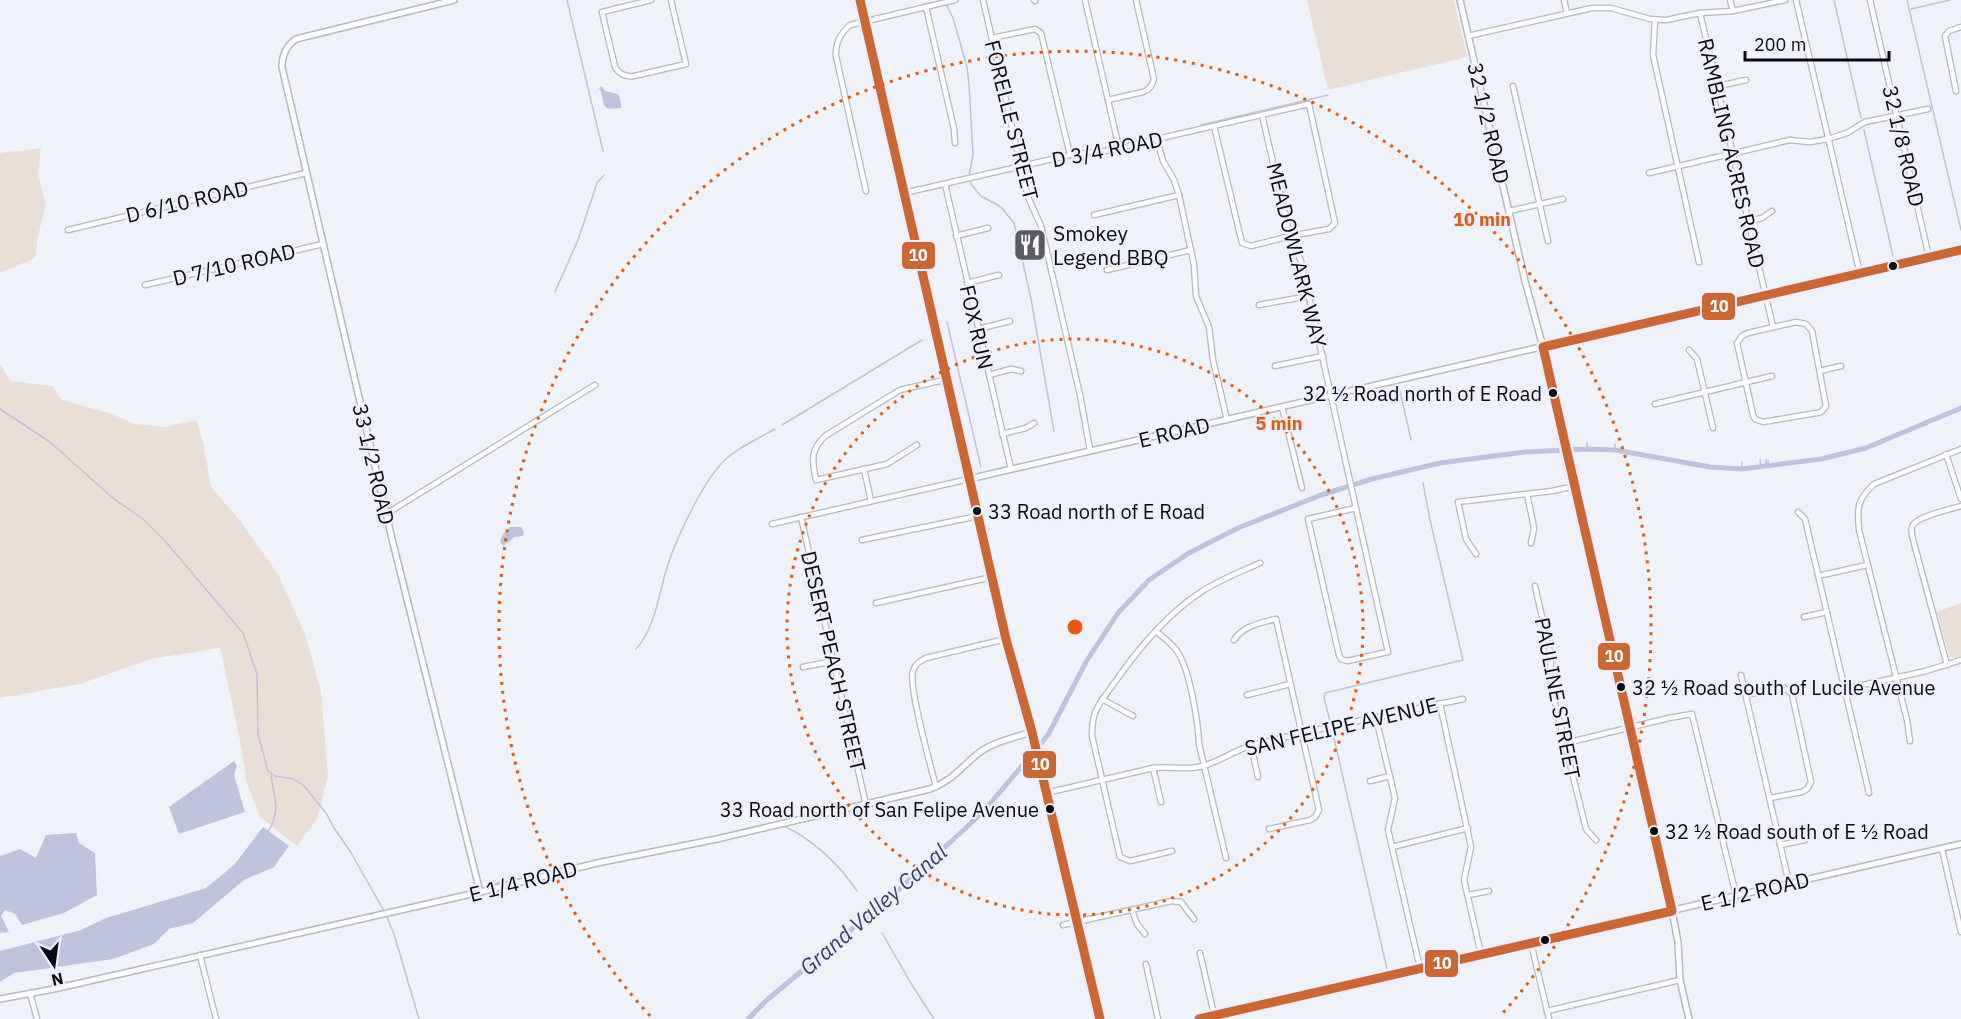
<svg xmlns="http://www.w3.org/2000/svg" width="1961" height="1019" font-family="'IBM Plex Sans',sans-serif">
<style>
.green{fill:#eadfd6}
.water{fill:#bfc2dd}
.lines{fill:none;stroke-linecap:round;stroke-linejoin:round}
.stream{stroke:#bfc2dd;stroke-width:1.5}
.canal{stroke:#bfc2dd;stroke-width:5}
.minor-casing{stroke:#b7b9bf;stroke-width:7}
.tertiary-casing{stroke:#b7b9bf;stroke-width:8}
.secondary-casing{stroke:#b7b9bf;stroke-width:8}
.minor{stroke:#fdfdfe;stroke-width:4.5}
.tertiary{stroke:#fdfdfe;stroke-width:5}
.secondary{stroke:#f5f3f1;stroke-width:6}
.bus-1-casing{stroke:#edeffd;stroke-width:14}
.bus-1{stroke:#c63;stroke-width:9}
.ring{fill:none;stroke:#e8590c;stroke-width:3;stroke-dasharray:3 6}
.bus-dot{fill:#0a0b10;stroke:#edeffd;stroke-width:2}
.labels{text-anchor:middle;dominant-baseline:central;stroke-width:4.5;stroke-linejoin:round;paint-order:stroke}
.bus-label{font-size:20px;fill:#0a0b10;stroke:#edeffd;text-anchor:start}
.street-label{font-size:21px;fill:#0a0b10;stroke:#edeffd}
.poi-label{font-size:21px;fill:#0a0b10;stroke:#edeffd;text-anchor:start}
.water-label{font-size:22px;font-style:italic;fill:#3a3d6c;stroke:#edeffd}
.centre{fill:#e8590c;stroke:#edeffd;stroke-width:3}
.ring-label{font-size:18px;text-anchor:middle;font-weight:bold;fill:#e8590c;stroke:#edeffd;stroke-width:4.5;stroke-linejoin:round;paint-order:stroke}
.line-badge{stroke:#edeffd;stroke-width:2}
.badge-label{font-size:16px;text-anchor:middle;font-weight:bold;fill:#fff}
</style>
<rect width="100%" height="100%" fill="#f0f2fa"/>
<!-- green -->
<g class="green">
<path d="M1307 0H1454L1467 57 1328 90Z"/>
<path d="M41 148 38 176 46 204 38 236 35 258 0 273V153Z"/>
<path d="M0 364 10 381 52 386 62 400 109 413 135 424 165 427 196 420 203 441 211 487 241 522 278 574 305 634 321 691 328 776 317 819 297 846 260 817 247 784 239 735 220 648 151 659 80 684 0 698Z"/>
<path d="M1961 603V656L1954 658 1950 657 1936 612Z"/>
</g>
<!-- water -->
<g class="water">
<path d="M602 86 605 91 618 94 621 102V108C598 112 606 101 599 88Z"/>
<path d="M510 527H521L524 532 523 536 515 537 503 546 500 541 503 534Z"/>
<path d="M234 761 237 766 234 775 245 812 179 834 169 807Z"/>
<path d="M263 827 289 846 274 867 244 880 193 923 169 929 154 944 113 959 14 973 0 982V951L81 930 106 918 206 888 234 865Z"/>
<path d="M76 833 79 843 95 853 97 895 64 913 22 925 15 914 5 910 1 916 9 932 0 933V856L20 849 36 858 46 835Z"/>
</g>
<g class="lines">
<!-- stream -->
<g class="stream">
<path d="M567 0 603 151"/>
<path d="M944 0 953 18 967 67 969 84 973 155 969 176 971 184 981 196 1001 207 1014 223 1031 299 1054 431"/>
<path d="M1834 0 1861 118"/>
<path d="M1907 0 1961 230"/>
<path d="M1911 9 1950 0"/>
<path d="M1201 125 1328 95"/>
<path d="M1864 130 1893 256"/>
<path d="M555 292 578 240 597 183 604 175"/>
<path d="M947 322 981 467"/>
<path d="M1400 391 1411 440"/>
<path d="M0 409 50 442 114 499 142 518 165 541 243 633 257 674 258 734 268 771 271 773C273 798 282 808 268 832"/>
<path d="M782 425 922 340"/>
<path d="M1587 443V449"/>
<path d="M1615 450V444"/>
<path d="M1760 460 1761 467"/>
<path d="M1766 460V466"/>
<path d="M1768 460V466"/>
<path d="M1742 469V462"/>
<path d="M636 649C654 630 659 595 666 571 674 542 701 486 721 464 734 449 758 439 775 429"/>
<path d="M1330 721 1324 698 1325 693 1463 660 1430 520 1423 483"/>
<path d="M1333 734 1387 969"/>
<path d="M272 774 275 776 294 779 304 786 326 813 334 828 350 851 384 911"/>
<path d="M784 826C812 839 840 865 857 891"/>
<path d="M487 885 530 877"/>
<path d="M386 915 394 934 419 1019"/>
<path d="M882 933 912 985 934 1019"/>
</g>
<!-- canal -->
<path class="canal" d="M748 1019 767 1000 895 893 983 812 1048 735 1086 662 1118 613 1149 580 1189 553 1238 528 1321 495 1372 479 1440 463 1525 452 1587 449 1615 450 1710 467 1742 469 1821 459 1866 448 1961 408"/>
<!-- minor casing -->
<g class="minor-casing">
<g id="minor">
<path d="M651 0 602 12 615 67C619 74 626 77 634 76L686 64 671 0"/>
<path d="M983 0 1028 197 1041 226 1080 395 1090 450"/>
<path d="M1034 0 1035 1"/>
<path d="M1085 0 1119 148"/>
<path d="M1564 0 1567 13"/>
<path d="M1730 0 1733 11"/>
<path d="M1796 0 1860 274"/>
<path d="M1870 0 1929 257"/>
<path d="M926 7 954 129 955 143"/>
<path d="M1700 13 1773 327"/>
<path d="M1655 20 1653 55 1699 262"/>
<path d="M1468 36 1592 8H1611L1650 19 1666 20 1700 13 1733 11 1785 0"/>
<path d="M992 38 1030 30 1035 29 1041 33 1070 155"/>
<path d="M1513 86 1548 241"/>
<path d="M1718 86 1746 80"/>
<path d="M1956 91 1945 36 1949 31 1961 27"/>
<path d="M1108 100 1143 92C1150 89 1152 86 1154 79L1136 0"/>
<path d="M1262 115 1290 236 1301 261 1388 652 1347 661 1341 659 1339 655 1308 519 1356 508"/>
<path d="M1157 139 1163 161 1174 180 1179 195 1194 265 1196 296 1209 327 1213 360 1227 420"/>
<path d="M1649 173 1790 140 1810 142 1828 139 1847 133 1865 122 1928 109"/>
<path d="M945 184 1011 469"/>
<path d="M866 191 836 56C835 43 840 34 850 25L955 0"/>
<path d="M904 193 1070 155 1105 151 1309 104 1335 223 1329 229 1290 236 1251 246 1242 243 1214 126"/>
<path d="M1509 211 1563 199"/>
<path d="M1094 215 1179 195"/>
<path d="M1748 221 1762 218 1772 211"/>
<path d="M68 230 306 173"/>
<path d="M956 236 988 228"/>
<path d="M1107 270 1191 250"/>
<path d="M967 283 999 275"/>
<path d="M145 285 323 244"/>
<path d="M1259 305 1309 296"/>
<path d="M1796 322 1806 324 1812 331 1826 406 1821 412 1817 413 1763 422 1755 419 1753 415 1737 343 1742 336 1748 333Z"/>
<path d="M978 329 1010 321"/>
<path d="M1689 350 1697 359 1713 428"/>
<path d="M1275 366 1323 356"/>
<path d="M1820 371 1841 366"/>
<path d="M989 375 1011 369 1021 371"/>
<path d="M1655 404 1772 376"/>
<path d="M1282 407 1302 488"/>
<path d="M1002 434 1026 428 1034 423"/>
<path d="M917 445 887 464 816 480C812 461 810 450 825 436L900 390 948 379"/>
<path d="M1946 454 1961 499"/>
<path d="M864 469 871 501"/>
<path d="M1527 494 1534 528 1531 543"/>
<path d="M1798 512 1805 519 1869 793"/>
<path d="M386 514 595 385"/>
<path d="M801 517 866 805"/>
<path d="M772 524 969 479"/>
<path d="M862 540 978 516"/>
<path d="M1476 554 1466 539 1458 502 1552 491 1575 486"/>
<path d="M1818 576 1867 565"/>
<path d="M1535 586 1551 657 1550 675 1552 691 1586 829 1596 840"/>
<path d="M876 603 992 577"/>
<path d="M1804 617 1827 612"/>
<path d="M1156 631C1163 637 1172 644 1177 651 1190 670 1198 721 1199 744L1226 858"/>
<path d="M1234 640C1243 626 1260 623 1276 619L1319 810 1315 817 1310 820 1269 829"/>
<path d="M1947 665 1915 547C1914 541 1910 533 1912 527 1914 517 1951 509 1961 506"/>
<path d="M803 667 834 661"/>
<path d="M1741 675 1789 883"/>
<path d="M1845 689 1926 671 1961 660"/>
<path d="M1247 695 1290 684"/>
<path d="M1746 695 1783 687 1792 694 1811 782 1807 789 1802 792 1770 798"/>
<path d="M1102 699 1133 716"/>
<path d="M1440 704 1471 847 1464 880 1481 954"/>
<path d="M1376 718 1395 798 1388 830 1420 968"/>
<path d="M1910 741 1907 720 1859 530C1857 507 1857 500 1874 484L1961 449"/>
<path d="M1566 743 1669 718 1692 714 1736 895"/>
<path d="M1251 745 1258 777"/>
<path d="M1153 768 1161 802"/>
<path d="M1370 781 1390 776"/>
<path d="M936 787C931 767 908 686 913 671 915 664 920 661 926 658L1006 639"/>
<path d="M1046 793 1153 768C1168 766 1183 770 1198 767 1218 764 1233 750 1253 745 1322 727 1393 714 1463 699"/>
<path d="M1780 845 1805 840"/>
<path d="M1392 847 1468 828"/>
<path d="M1942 849 1961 932"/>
<path d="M1172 851 1130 861 1120 857 1092 736C1092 728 1092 721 1095 713 1099 702 1108 692 1115 682 1138 649 1167 614 1201 592 1219 580 1240 572 1260 563"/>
<path d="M1468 895 1489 891"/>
<path d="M1132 910 1137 924 1145 934"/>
<path d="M1063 925 1171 901 1181 902 1194 919"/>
<path d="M1531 943 1549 1019"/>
<path d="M1200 953 1215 1019"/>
<path d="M200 955 216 1019"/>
<path d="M1146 964 1158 1019"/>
<path d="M30 993 37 1019"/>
<path d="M1547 1011 1680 980"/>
</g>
</g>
<!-- tertiary casing -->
<g class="tertiary-casing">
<g id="tertiary">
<path d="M454 0 296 39C286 46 282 55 282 67L392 539 480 892"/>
<path d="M1460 0 1525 281 1543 347 1672 911 1678 942 1680 980 1689 1019"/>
<path d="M969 479 1961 250"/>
<path d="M0 999 54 989 480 892 597 863 717 839 930 789C951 781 959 770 975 756 991 742 1013 738 1032 732"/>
<path d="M1199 1019 1961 844"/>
</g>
</g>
<!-- secondary casing -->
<g class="secondary-casing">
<path id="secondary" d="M860 0 1006 639 1032 732 1100 1019"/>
</g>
<!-- minor -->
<use href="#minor" class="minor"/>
<!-- tertiary -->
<use href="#tertiary" class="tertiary"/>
<!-- secondary -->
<use href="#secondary" class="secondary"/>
<!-- bus-1 casing -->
<g class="bus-1-casing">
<g id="bus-1">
<path d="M860 0 1006 639 1032 732 1100 1019"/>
<path d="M1199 1019 1672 911 1543 347 1961 250"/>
</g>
</g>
<!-- bus-1 -->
<use href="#bus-1" class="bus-1"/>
</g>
<!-- distance rings -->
<g class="ring">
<circle cx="1075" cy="627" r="288"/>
<path d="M650 1016A576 576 0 1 1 1500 1016"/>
</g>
<!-- icons -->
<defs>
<g id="restaurant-square" transform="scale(1.725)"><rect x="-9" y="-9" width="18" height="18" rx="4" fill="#5a5c62" stroke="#edeffd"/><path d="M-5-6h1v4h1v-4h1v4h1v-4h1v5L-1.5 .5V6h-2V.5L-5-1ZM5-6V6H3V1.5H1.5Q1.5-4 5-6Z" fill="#fff"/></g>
</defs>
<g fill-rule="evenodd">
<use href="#restaurant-square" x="1030" y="245"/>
</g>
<!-- markers -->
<g class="bus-dot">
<circle cx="1893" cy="266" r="5"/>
<circle cx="1553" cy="393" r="5"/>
<circle cx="977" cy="511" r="5"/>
<circle cx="1621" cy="687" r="5"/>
<circle cx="1050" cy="809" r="5"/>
<circle cx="1654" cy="831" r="5"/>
<circle cx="1545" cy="940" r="5"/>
</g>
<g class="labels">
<!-- bus labels -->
<g class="bus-label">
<text x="1542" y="393" text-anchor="end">32 ½ Road north of E Road</text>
<text x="988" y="511">33 Road north of E Road</text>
<text x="1632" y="687">32 ½ Road south of Lucile Avenue</text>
<text x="1039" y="809" text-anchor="end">33 Road north of San Felipe Avenue</text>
<text x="1665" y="831">32 ½ Road south of E ½ Road</text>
</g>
<!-- street labels -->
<g class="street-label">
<text transform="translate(1012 120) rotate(76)">FORELLE STREET</text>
<text transform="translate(1489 123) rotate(77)">32 1/2 ROAD</text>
<text transform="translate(1904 146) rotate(77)">32 1/8 ROAD</text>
<text transform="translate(1107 149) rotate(-11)">D 3/4 ROAD</text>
<text transform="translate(1732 153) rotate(77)">RAMBLING ACRES ROAD</text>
<text transform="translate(187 201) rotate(-13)">D 6/10 ROAD</text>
<text transform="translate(1297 255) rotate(76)">MEADOWLARK WAY</text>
<text transform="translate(234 264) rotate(-13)">D 7/10 ROAD</text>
<text transform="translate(977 327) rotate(77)">FOX RUN</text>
<text transform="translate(1174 432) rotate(-13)">E ROAD</text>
<text transform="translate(374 464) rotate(77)">33 1/2 ROAD</text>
<text transform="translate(834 661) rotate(77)">DESERT PEACH STREET</text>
<text transform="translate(1558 698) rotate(79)">PAULINE STREET</text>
<text transform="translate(1341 726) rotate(-13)">SAN FELIPE AVENUE</text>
<text transform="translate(523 881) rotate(-14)">E 1/4 ROAD</text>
<text transform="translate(1755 891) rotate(-13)">E 1/2 ROAD</text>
</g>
<!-- poi labels -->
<g class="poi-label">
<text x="1053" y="233">Smokey<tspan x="1053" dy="24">Legend BBQ</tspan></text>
</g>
<!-- water labels -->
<g class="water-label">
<text transform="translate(873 909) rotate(-41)">Grand Valley Canal</text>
</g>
</g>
<circle cx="1075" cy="627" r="9" class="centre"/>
<g class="ring-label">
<text x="1482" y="226">10 min</text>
<text x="1279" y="430">5 min</text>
</g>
<g class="line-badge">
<rect x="901" y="241" width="35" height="29" rx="6" fill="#c63"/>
<rect x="1701" y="292" width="35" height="29" rx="6" fill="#c63"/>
<rect x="1597" y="642" width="34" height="29" rx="6" fill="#c63"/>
<rect x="1022" y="750" width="35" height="29" rx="6" fill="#c63"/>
<rect x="1424" y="949" width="35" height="29" rx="6" fill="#c63"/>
</g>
<g class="badge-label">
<text x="918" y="261">10</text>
<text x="1719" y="312">10</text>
<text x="1614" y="662">10</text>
<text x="1040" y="770">10</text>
<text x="1442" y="969">10</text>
</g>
<!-- north arrow -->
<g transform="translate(54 965) rotate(167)" stroke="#edeffd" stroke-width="4.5" paint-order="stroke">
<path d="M0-4.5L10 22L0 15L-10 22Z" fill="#0a0b10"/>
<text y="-9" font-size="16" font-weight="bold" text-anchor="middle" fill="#0a0b10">N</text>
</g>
<!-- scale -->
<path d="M1745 51v9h144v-9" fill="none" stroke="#0a0b10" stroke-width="3"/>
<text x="1754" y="51" font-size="18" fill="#0a0b10" stroke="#edeffd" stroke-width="4.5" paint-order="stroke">200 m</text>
</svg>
